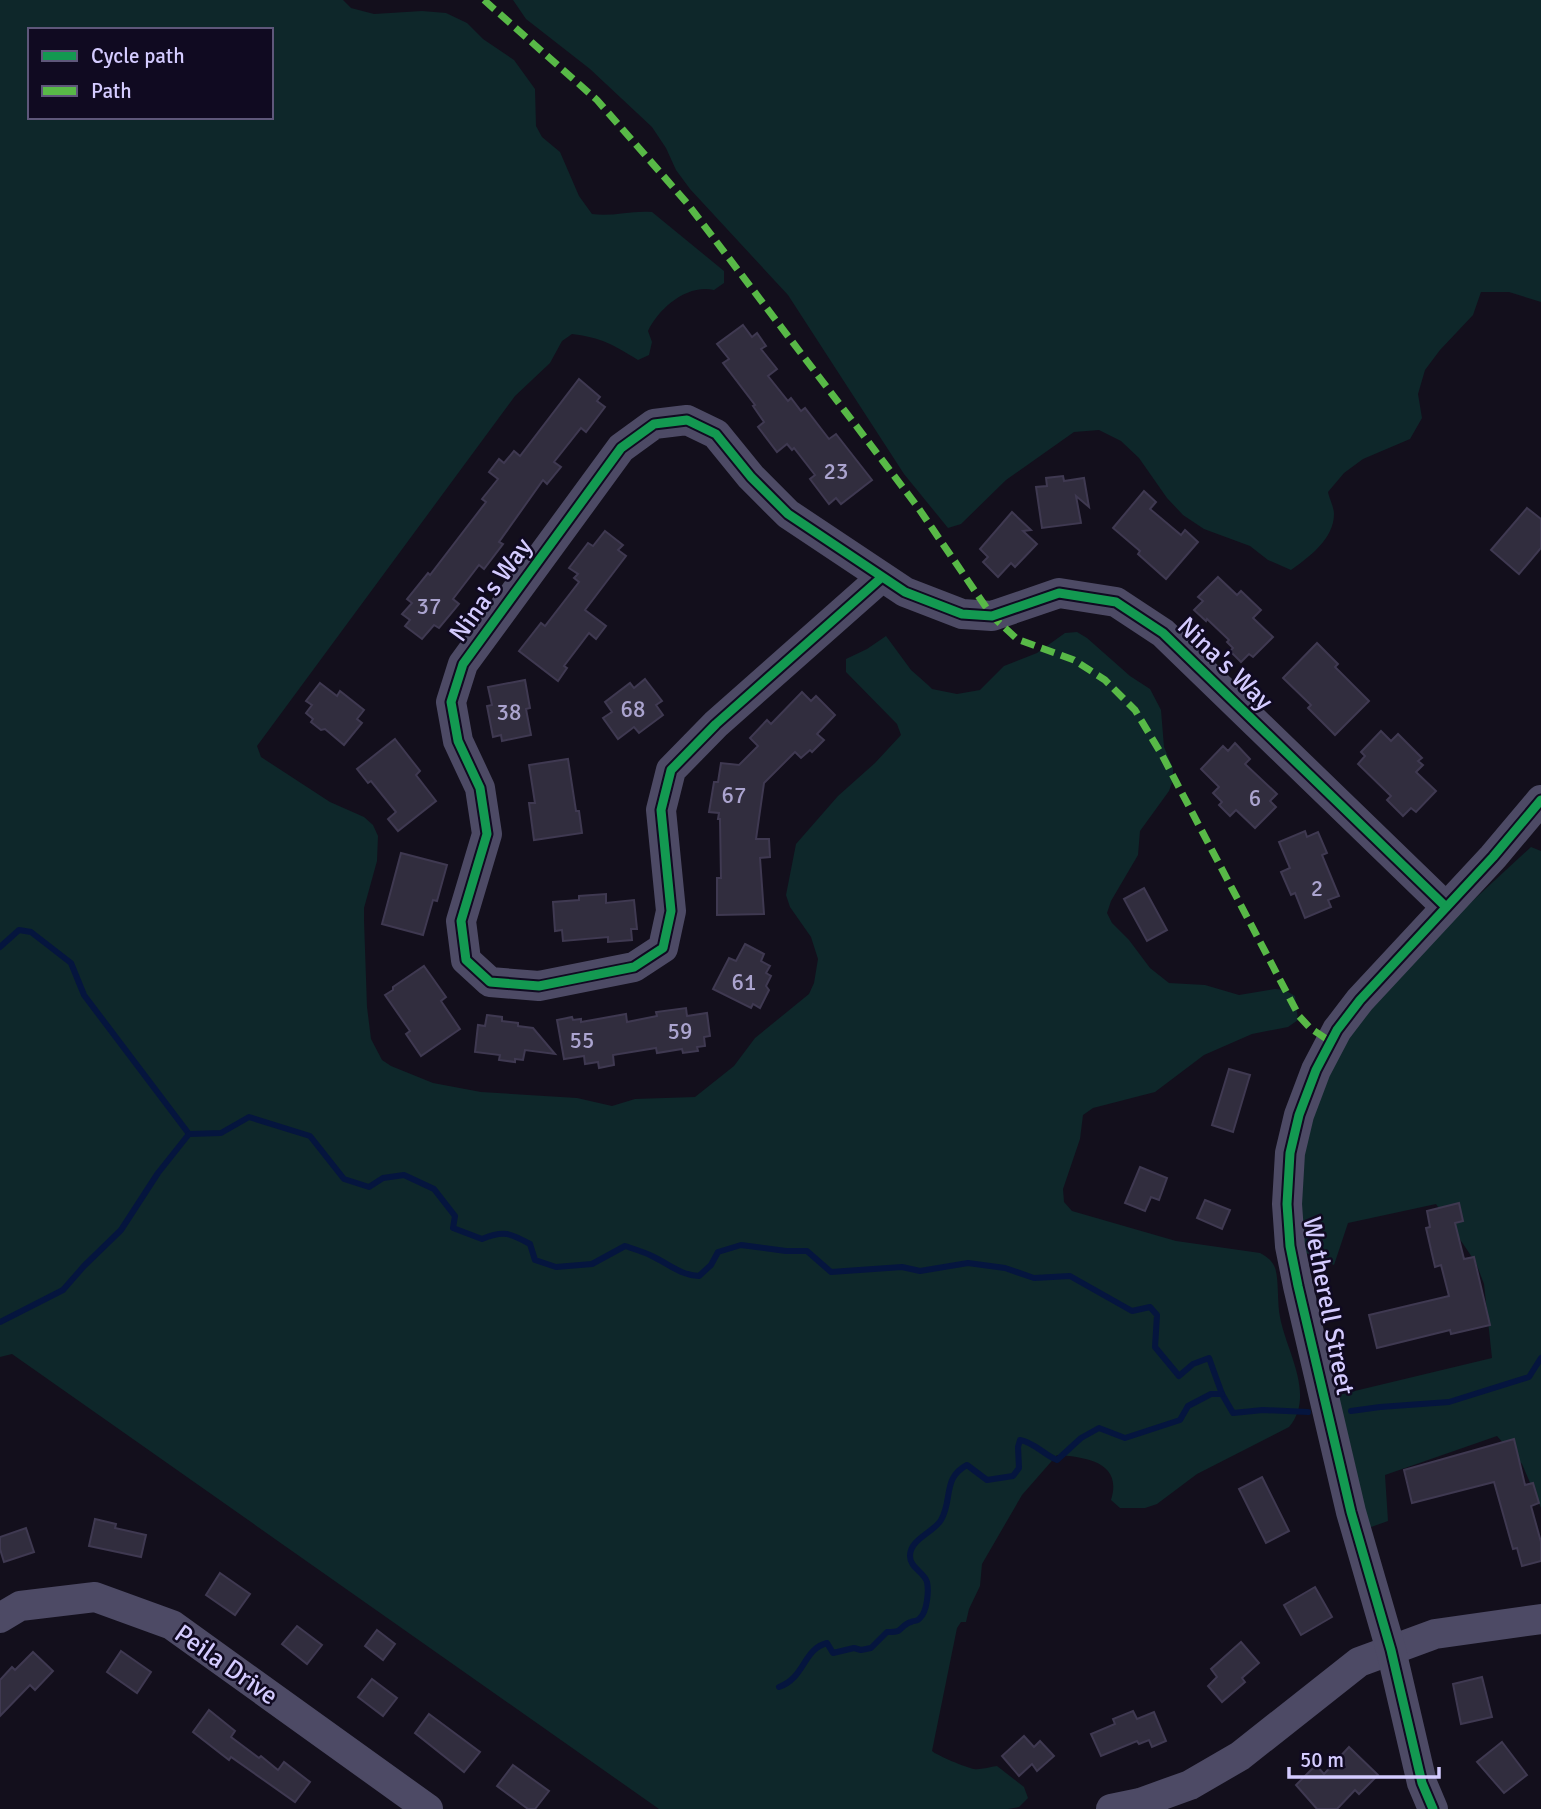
<svg xmlns="http://www.w3.org/2000/svg" width="1541" height="1809" font-family="Signika,sans-serif">
<style>
.green{fill:#0e272a;fill-rule:evenodd}
.lines{fill:none;stroke-linecap:round;stroke-linejoin:round}
.stream{stroke:#05153e;stroke-width:6}
.building{fill:#312d3e;stroke:#3f3951;stroke-width:2}
.minor{stroke:#4d4a65;stroke-width:30}
.quiet{stroke:#58b947;stroke-width:7;stroke-dasharray:14 7;stroke-linecap:butt}
.cycleway-casing{stroke:#100a21;stroke-width:13}
.cycleway{stroke:#139951;stroke-width:9}
.labels{text-anchor:middle;dominant-baseline:central;stroke-width:5;stroke-linejoin:round;paint-order:stroke}
.number-label{font-size:23px;fill:#aba4cf}
.street-label{font-size:26px;fill:#d4cbff;stroke:#100a21}
</style>
<rect width="100%" height="100%" fill="#130f1c"/>
<!-- green -->
<g class="green">
<path d="M0 0H343L351 8 374 14 422 11 446 13 467 23 483 39 514 60 535 89 536 126 542 137 560 152 579 196 592 214C612 217 632 210 652 212L724 271V283L714 290C687 284 659 308 648 331L652 342 649 355 638 360C612 344 602 338 572 334L562 341 550 363 515 396 257 746 261 757 330 802 364 817 373 825 378 836 377 861 364 908V920L367 1007 371 1039 382 1060 391 1066 433 1083 481 1092 577 1098 612 1106 635 1099 695 1097 734 1066 755 1038 809 994 814 983 818 959 811 937 790 907 786 895 796 844 838 796 875 763 901 735 897 724 846 672V659L867 649 886 636 911 670 928 685 932 689 957 694 980 690 1004 666 1037 653 1065 633 1077 632 1087 638 1130 676 1150 689 1161 710 1164 747 1173 768V780L1169 791 1140 831 1138 855 1111 901 1107 913 1112 923 1129 940 1150 968 1169 983 1205 985 1239 995 1275 989 1285 990 1295 996 1298 1020 1288 1027 1252 1034 1204 1055 1155 1092 1093 1108 1083 1115 1080 1139 1063 1189 1064 1202 1072 1211 1176 1241 1260 1253C1267 1257 1272 1260 1275 1268 1279 1278 1277 1303 1280 1317 1286 1351 1316 1395 1289 1427L1197 1474 1157 1504 1145 1508H1120L1111 1500C1123 1462 1086 1457 1057 1455L1022 1495 982 1564 980 1586 969 1609 966 1622H961L957 1628 932 1751C936 1755 967 1768 974 1769 980 1770 990 1767 997 1766L1024 1787 1028 1798 1019 1807 1008 1809H659L12 1354 0 1357ZM30 30H271V117H30Z"/>
<path d="M513 0H1541V302L1509 292H1481L1473 315 1440 350 1425 370 1418 394 1422 418 1410 439 1363 459 1344 473 1328 492C1329 498 1334 507 1334 514 1334 539 1309 557 1291 570L1268 560 1250 546 1204 529 1183 515 1167 498 1139 458 1121 441 1099 430 1074 432 1006 480 961 524 948 528 904 474 788 295 690 189 676 170 666 148 652 127 590 69 526 19Z"/>
<path d="M1531 847 1541 851V1508L1522 1464 1497 1436 1385 1475 1388 1521 1357 1532 1356 1469 1338 1395 1492 1358 1484 1284 1476 1263 1436 1204 1348 1223 1334 1265 1290 1246 1299 1115 1348 1016Z"/>
</g>
<g class="lines">
<!-- stream -->
<g class="stream">
<path d="M0 947 19 930 31 932 71 963 84 995 189 1134"/>
<path d="M0 1322 63 1290 84 1266 121 1230 158 1173 189 1134 221 1133 249 1117 310 1136 344 1179 369 1187 383 1178 404 1175 434 1189 455 1216 453 1228 482 1239C504 1230 510 1233 530 1244L535 1260 556 1267 592 1264 625 1246C634 1249 644 1252 652 1256 669 1264 680 1275 699 1276L711 1265 718 1252 741 1245 786 1251H807L831 1272 902 1267 920 1271 968 1263 1005 1268 1034 1278 1070 1276 1132 1311 1150 1307 1157 1315 1155 1347 1179 1376 1193 1364 1209 1358 1222 1394 1233 1413 1263 1410 1308 1412"/>
<path d="M1351 1411 1380 1407 1449 1402 1529 1377 1541 1358"/>
<path d="M779 1687C805 1678 803 1649 827 1643L833 1653 854 1648 861 1650 871 1648 887 1632C889 1632 896 1632 898 1631 902 1629 905 1623 911 1622 915 1620 917 1622 920 1618 927 1612 929 1591 927 1582 924 1572 910 1568 910 1556 910 1539 933 1533 941 1520 953 1500 942 1478 967 1465L987 1480 1013 1476 1019 1468 1018 1447 1020 1440C1034 1442 1044 1455 1057 1460L1081 1438 1099 1428 1125 1438 1180 1420 1188 1406 1211 1394H1222"/>
</g>
</g>
<!-- building -->
<g class="building">
<path d="M743 325 752 337 757 333 766 346 761 349 777 369 768 376 788 401 791 398 801 411 805 408 829 439 836 434 872 480 841 504 836 498 829 504 810 479 815 475 794 448 792 450 787 444 777 452 758 427 764 422 753 406 755 405 723 363 729 359 717 344Z"/>
<path d="M579 379 600 397 597 401 605 407 586 432 581 428 554 462 561 467 547 484 543 480 499 542 503 544 484 569 479 565 453 599 459 604 439 628 434 625 422 639 405 626 410 620 402 614 412 603 407 599 428 573 430 575 486 502 482 499 498 479 489 472 499 459 504 463 514 451 520 456Z"/>
<path d="M1063 476 1064 481 1084 478 1089 507 1076 496 1081 523 1042 528 1036 487 1047 486 1046 478Z"/>
<path d="M1144 491 1156 502 1150 509 1181 535 1185 530 1198 542 1166 579 1138 554 1140 551 1113 528Z"/>
<path d="M1527 508 1541 519V548L1519 574 1491 550Z"/>
<path d="M1012 512 1031 530 1023 531 1037 544 1015 567 1011 563 998 577 983 562 988 557 980 549Z"/>
<path d="M605 531 623 545 618 550 626 556 585 610 606 626 596 639 589 633 564 666 567 668 558 681 519 651 541 623 545 626 579 582 574 578 578 574 569 568 588 543 593 546Z"/>
<path d="M1218 577 1237 595 1241 591 1261 610 1253 618 1273 637 1253 657 1249 654 1241 662 1230 651 1233 648 1227 642 1229 640 1207 619 1206 621 1194 610 1203 601 1198 597Z"/>
<path d="M1317 643 1338 664 1335 667 1369 701 1335 735 1308 708 1311 705 1283 678Z"/>
<path d="M645 679 662 701 656 705 663 715 639 733 634 727 618 739 603 718 612 712 605 702 630 683 634 688Z"/>
<path d="M525 680 530 708 526 709 531 735 502 741 501 735 493 737 487 706 492 705 488 687Z"/>
<path d="M320 683 337 696 340 691 364 710 357 719 362 723 344 745 325 729 321 730 311 722 313 719 306 713 312 705 306 701Z"/>
<path d="M802 692 811 701 816 696 835 715 817 734 824 740 812 752 810 750 801 758 795 752 764 783 756 839H769L770 857 760 858 764 914 717 915V878H721L720 819H718L719 813 709 812 714 782H718L721 763 739 765 758 746 750 738 767 720 771 724Z"/>
<path d="M1381 731 1391 741 1398 734 1422 758 1418 761 1423 765 1416 772 1436 791 1416 812 1411 808 1403 816 1387 800 1391 796 1358 764 1365 756 1361 752Z"/>
<path d="M395 739 420 771 416 775 436 801 398 831 388 819 396 812 371 781 368 783 357 769Z"/>
<path d="M1235 743 1250 759 1245 764 1277 794 1270 801 1276 807 1255 828 1236 810 1230 816 1219 805 1222 802 1213 793 1219 787 1201 769 1223 746 1228 751Z"/>
<path d="M568 759 576 811H579L582 833 534 840 529 803H535L529 765Z"/>
<path d="M1305 831 1307 837 1318 832 1327 853 1322 855 1339 896 1328 900 1331 907 1305 918 1295 893 1291 895 1281 872 1290 868 1279 842Z"/>
<path d="M401 853 447 865 437 901 433 900 423 935 382 924Z"/>
<path d="M1144 888 1167 930 1147 941 1124 899Z"/>
<path d="M606 894V903L634 900 637 929H631L632 940 608 942V937L563 941 562 930 555 931 553 902 579 900V896Z"/>
<path d="M745 944 764 954 761 961 770 966 766 973 771 976 766 986 769 990 760 1008 753 1004 751 1008 713 989 729 958 736 961Z"/>
<path d="M424 966 446 997 441 1001 460 1029 421 1056 406 1034 410 1031 385 995 393 990V987Z"/>
<path d="M686 1008 687 1016 707 1013 710 1036 704 1037 705 1046 697 1047 698 1051 683 1053 682 1049 657 1053 656 1048 613 1055 614 1065 599 1068 598 1062 585 1064 584 1056 564 1059 557 1020 572 1017 573 1020 581 1019V1022L626 1014 627 1022 657 1016 656 1012Z"/>
<path d="M487 1015 502 1017V1021L518 1023V1026L533 1028 555 1054 525 1050 523 1060 515 1059V1062L499 1060 500 1055 475 1052 478 1025 485 1026Z"/>
<path d="M1229 1069 1250 1075 1233 1132 1212 1125Z"/>
<path d="M1140 1167 1167 1178 1159 1200 1151 1197 1145 1211 1125 1203Z"/>
<path d="M1205 1200 1230 1210 1222 1229 1197 1218Z"/>
<path d="M1459 1203 1463 1221 1455 1223 1464 1259 1474 1257 1490 1325 1451 1334 1450 1330 1377 1348 1369 1315 1449 1296 1441 1265 1435 1267 1426 1228 1430 1227 1427 1211Z"/>
<path d="M1514 1439 1525 1485 1533 1483 1539 1503 1531 1506 1541 1542V1561L1522 1566 1517 1548 1513 1549 1494 1482 1412 1503 1404 1470Z"/>
<path d="M1262 1477 1289 1531 1266 1543 1239 1489Z"/>
<path d="M95 1519 116 1524 115 1528 146 1535 141 1557 89 1546Z"/>
<path d="M26 1528 34 1552 4 1562 0 1549V1537Z"/>
<path d="M220 1573 250 1594 235 1615 206 1595Z"/>
<path d="M1315 1587 1332 1617 1301 1635 1284 1605Z"/>
<path d="M297 1626 322 1645 307 1664 282 1644Z"/>
<path d="M377 1630 395 1644 383 1660 365 1646Z"/>
<path d="M1241 1642 1259 1663 1242 1678 1245 1682 1222 1702 1208 1686 1217 1677 1211 1669Z"/>
<path d="M121 1651 151 1672 137 1693 107 1672Z"/>
<path d="M33 1652 53 1671 35 1690 30 1685 0 1716V1680L12 1667 15 1670Z"/>
<path d="M1482 1677 1492 1717 1461 1724 1453 1684Z"/>
<path d="M372 1679 397 1698 383 1716 358 1697Z"/>
<path d="M209 1710 235 1731 231 1737 259 1758 261 1756 278 1770 284 1762 310 1782 295 1802 231 1757 229 1760 193 1732Z"/>
<path d="M1133 1711 1137 1719 1154 1712 1166 1741 1152 1747 1149 1740 1139 1744 1137 1741 1101 1756 1091 1734 1115 1724 1113 1719Z"/>
<path d="M429 1714 480 1752 464 1772 415 1733Z"/>
<path d="M1024 1736 1034 1747 1040 1741 1054 1756 1037 1771 1032 1764 1019 1776 1002 1756Z"/>
<path d="M1502 1742 1527 1775 1504 1793 1477 1762Z"/>
<path d="M1349 1747 1378 1775 1359 1794 1355 1790 1337 1809H1317L1296 1785 1316 1765 1324 1774Z"/>
<path d="M513 1765 549 1791 535 1809H528L497 1786Z"/>
</g>
<g class="lines">
<!-- minor -->
<g class="minor">
<path d="M882 577 716 724 671 770 661 810 671 911 663 948 634 967 539 986 490 982 466 960 461 921 487 834 480 788 458 741 451 702 463 664 621 448 654 424 687 420 716 434 751 477 788 514 905 592 962 614 992 616 1059 593 1116 602 1163 633 1446 907"/>
<path d="M0 1618 20 1606 95 1597 172 1625 428 1809"/>
<path d="M1111 1809 1140 1803 1190 1785 1240 1756 1359 1662 1435 1634 1541 1619"/>
<path d="M1433 1809 1422 1783 1391 1650 1351 1512 1298 1286 1290 1246 1287 1204 1290 1153 1299 1115 1316 1070 1337 1030 1360 1000 1493 857 1541 800"/>
</g>
<!-- quiet -->
<path class="quiet" d="M484 0 597 100 687 203 917 506 992 616 1017 639 1074 660 1105 680 1135 710 1162 755 1299 1016 1310 1028 1331 1042"/>
<!-- cycleway casing -->
<g class="cycleway-casing">
<g id="cycleway">
<path d="M882 577 716 724 671 770 661 810 671 911 663 948 634 967 539 986 490 982 466 960 461 921 487 834 480 788 458 741 451 702 463 664 621 448 654 424 687 420 716 434 751 477 788 514 905 592 962 614 992 616 1059 593 1116 602 1163 633 1446 907"/>
<path d="M1433 1809 1422 1783 1391 1650 1351 1512 1298 1286 1290 1246 1287 1204 1290 1153 1299 1115 1316 1070 1337 1030 1360 1000 1493 857 1541 800"/>
</g>
</g>
<!-- cycleway -->
<use href="#cycleway" class="cycleway"/>
</g>
<g class="labels">
<!-- number labels -->
<g class="number-label">
<text x="836" y="471">23</text>
<text x="429" y="606">37</text>
<text x="633" y="709">68</text>
<text x="509" y="712">38</text>
<text x="734" y="795">67</text>
<text x="1255" y="798">6</text>
<text x="1317" y="888">2</text>
<text x="744" y="982">61</text>
<text x="680" y="1031">59</text>
<text x="582" y="1040">55</text>
</g>
<!-- street labels -->
<g class="street-label">
<text transform="translate(491 590) rotate(-54)">Nina's Way</text>
<text transform="translate(1225 664) rotate(44)">Nina's Way</text>
<text transform="translate(1328 1306) rotate(79)">Wetherell Street</text>
<text transform="translate(226 1665) rotate(35)">Peila Drive</text>
</g>
</g>
<!-- legend -->
<rect x="28" y="28" width="245" height="91" fill="#100a21" stroke="#5e577a" stroke-width="2"/>
<rect x="42" y="51" width="35" height="10" fill="#139951" stroke="#5e577a" stroke-width="2"/>
<text x="91" y="63" font-size="21" fill="#d4cbff">Cycle path</text>
<rect x="42" y="86" width="35" height="10" fill="#58b947" stroke="#5e577a" stroke-width="2"/>
<text x="91" y="98" font-size="21" fill="#d4cbff">Path</text>
<!-- scale -->
<path d="M1289 1767v10h150v-10" fill="none" stroke="#d4cbff" stroke-width="3.5"/>
<text x="1300" y="1767" font-size="21" fill="#d4cbff" stroke="#100a21" stroke-width="5" paint-order="stroke">50 m</text>
</svg>
